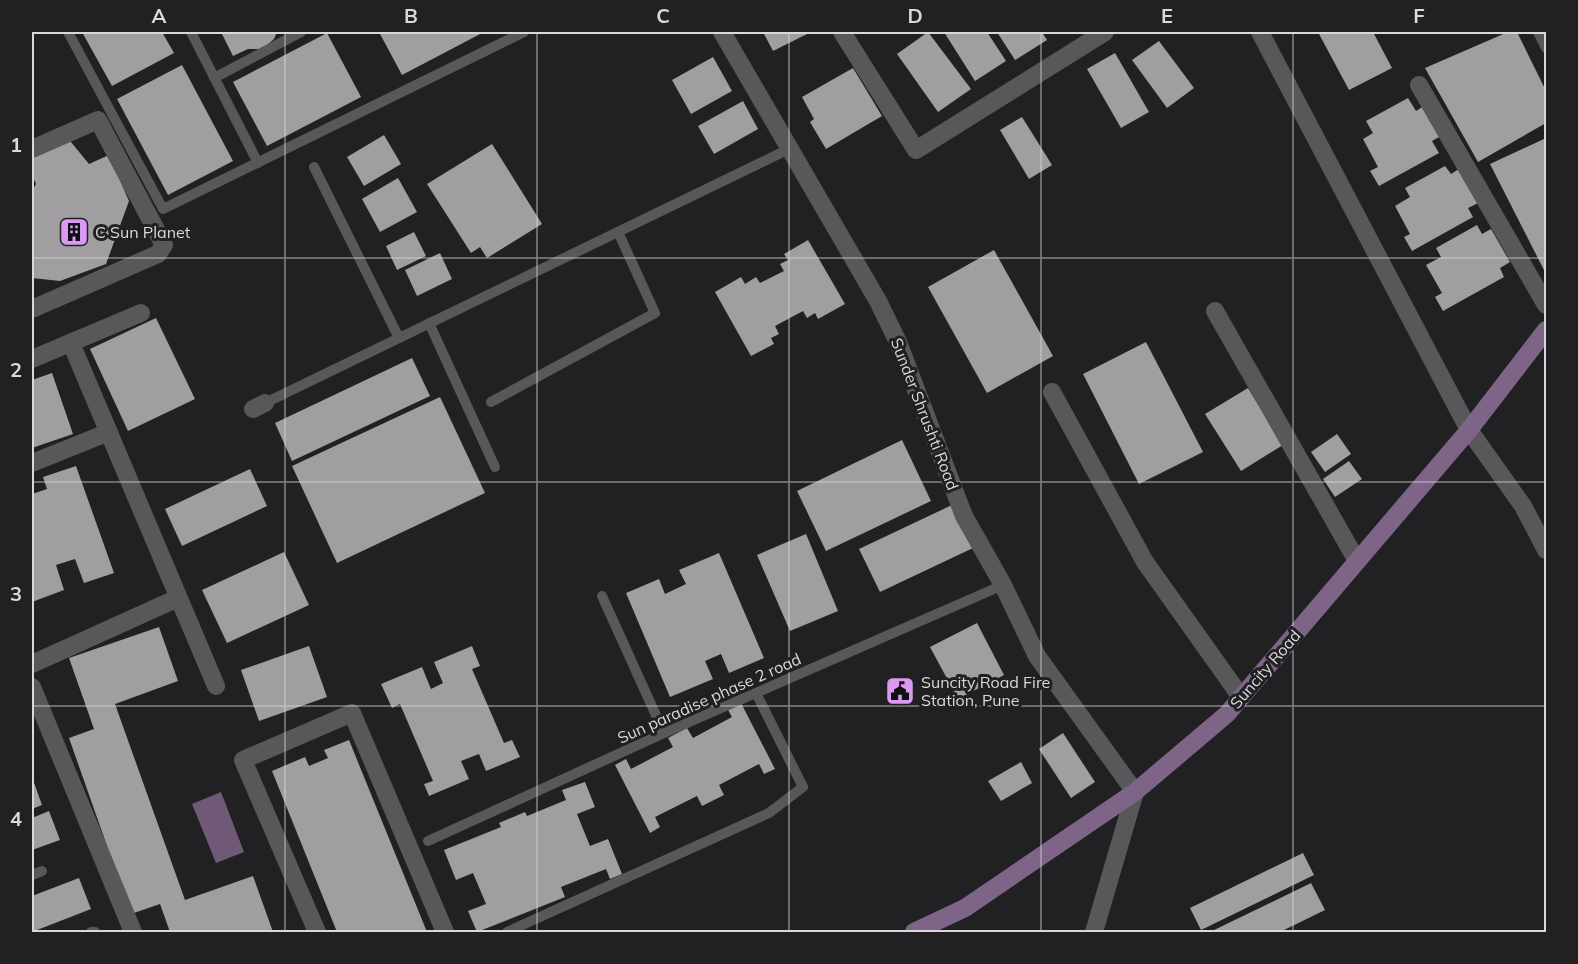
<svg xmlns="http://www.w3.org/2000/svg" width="1578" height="964" font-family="Mulish,sans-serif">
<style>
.water{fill:#6f5976}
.building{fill:#a09ea0}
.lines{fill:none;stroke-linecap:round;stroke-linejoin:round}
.lane{stroke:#585759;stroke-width:10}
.street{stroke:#585759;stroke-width:18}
.secondary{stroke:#7e6487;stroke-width:18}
.grid{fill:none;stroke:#d9d8da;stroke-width:1.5;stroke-opacity:0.55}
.labels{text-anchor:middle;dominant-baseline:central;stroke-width:6;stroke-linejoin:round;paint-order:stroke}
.poi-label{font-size:16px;fill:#d9d8da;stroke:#212022;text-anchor:start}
.street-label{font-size:16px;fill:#d9d8da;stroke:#212022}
.neatline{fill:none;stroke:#d9d8da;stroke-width:2}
.grid-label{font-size:20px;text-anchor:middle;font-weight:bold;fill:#d9d8da}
</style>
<rect width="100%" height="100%" fill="#212022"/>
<!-- water -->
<path class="water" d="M221 792 244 852 216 863 192 804Z"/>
<!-- building -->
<g class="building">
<path d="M82 32H162L174 53 112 86Z"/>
<path d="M221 32H277L274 39 267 45 259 49H248L233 56Z"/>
<path d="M379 32H484L402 75Z"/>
<path d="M763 32H811L773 51Z"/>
<path d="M928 32 971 89 938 112 897 54Z"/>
<path d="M944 32H987L1006 61 975 81Z"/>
<path d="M997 32H1042L1047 40 1015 60Z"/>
<path d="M1318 32H1373L1392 68 1349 90Z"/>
<path d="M1508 32H1517L1546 91V123L1478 162 1425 68Z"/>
<path d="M327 33 361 97 267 146 233 82Z"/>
<path d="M1159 41 1194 88 1167 108 1132 60Z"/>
<path d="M1115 53 1149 112 1121 128 1087 69Z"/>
<path d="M713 57 732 91 691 114 672 80Z"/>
<path d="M182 65 233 161 168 195 117 99Z"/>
<path d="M853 68 882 116 826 149 810 122 814 119 802 97Z"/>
<path d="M1408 98 1416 111 1424 106 1441 136 1432 141 1439 153 1379 186 1370 171 1378 167 1363 139 1373 133 1366 121Z"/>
<path d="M743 101 758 129 714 154 698 126Z"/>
<path d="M1022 117 1052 165 1029 179 1000 130Z"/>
<path d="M384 135 401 164 364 186 347 157Z"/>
<path d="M66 136 89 164 109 155 129 201 106 264 60 281 32 278V191L36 184 32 175V156Z"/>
<path d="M1546 138V274L1490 164Z"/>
<path d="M492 144 542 224 487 258 480 247 471 253 427 184Z"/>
<path d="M1445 166 1451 174 1459 169 1478 203 1468 208 1473 217 1412 251 1404 237 1410 234 1395 206 1410 197 1405 188Z"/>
<path d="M398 178 417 212 380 232 362 199Z"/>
<path d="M1477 225 1482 234 1491 229 1510 262 1500 268 1504 277 1443 311 1435 297 1442 293 1426 265 1441 257 1436 248Z"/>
<path d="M414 232 426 256 397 270 386 246Z"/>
<path d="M808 240 845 304 818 319 815 313 807 318 803 311 775 326 779 334 771 338 774 344 751 356 715 292 741 277 745 284 756 277 760 283 784 271 780 264 788 260 784 254Z"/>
<path d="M994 250 1053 356 987 393 928 287Z"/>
<path d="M440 253 452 279 417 296 405 270Z"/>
<path d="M156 318 195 399 128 431 90 349Z"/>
<path d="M1146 342 1203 452 1139 484 1083 374Z"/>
<path d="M412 358 430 396 292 461 275 423Z"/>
<path d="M52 373 73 434 32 448V380Z"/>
<path d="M1248 388 1283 445 1241 471 1205 414Z"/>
<path d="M440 397 485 493 337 563 292 466Z"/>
<path d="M1337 434 1351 454 1325 472 1311 452Z"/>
<path d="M902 440 931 501 826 551 797 491Z"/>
<path d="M1349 461 1362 479 1335 497 1323 479Z"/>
<path d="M76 466 114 573 84 583 75 559 56 565 64 590 32 602V494L47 489 43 477Z"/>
<path d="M250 469 267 506 182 546 165 509Z"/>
<path d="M952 505 973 548 880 592 859 549Z"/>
<path d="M806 534 838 611 790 631 757 555Z"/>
<path d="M284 552 309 605 227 643 202 590Z"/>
<path d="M719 553 764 658 729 673 721 654 705 661 713 679 670 697 626 593 659 579 665 594 686 584 679 570Z"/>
<path d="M977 623 1004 675 958 699 930 647Z"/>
<path d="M159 627 178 681 115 704 185 900 253 876 273 932H170L160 904 131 914 69 738 94 729 69 658Z"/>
<path d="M309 646 327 697 259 721 241 670Z"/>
<path d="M472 646 480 666 472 669 504 743 512 740 520 757 486 771 479 754 461 761 469 779 429 796 424 784 433 781 400 704 392 708 381 684 422 667 431 689 443 683 434 662Z"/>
<path d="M740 701 775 769 764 774 759 764 719 785 724 795 702 806 697 796 655 817 660 827 650 833 615 765 626 759 631 769 673 747 668 738 687 728 693 738 732 717 727 708Z"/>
<path d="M1063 733 1095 782 1071 798 1039 749Z"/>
<path d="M349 740 427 932H337L272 771 305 757 309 766 328 758 324 750Z"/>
<path d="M1021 762 1032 783 1001 801 988 781Z"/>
<path d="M32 777 42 805 32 809Z"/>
<path d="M585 782 595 807 577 814 590 846 608 839 622 874 610 879 606 869 561 887 565 897 477 932 468 911 486 904 473 873 456 880 444 850 501 827 499 823 525 812 527 816 566 800 562 790Z"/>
<path d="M49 811 60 840 32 850V818Z"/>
<path d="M1303 853 1314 875 1201 930 1190 908Z"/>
<path d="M79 878 91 909 32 932V896Z"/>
<path d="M1311 883 1325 910 1280 932H1210Z"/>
</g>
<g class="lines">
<!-- lane -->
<g class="lane">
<path d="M68 32 163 209 524 32"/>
<path d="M191 32 258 163"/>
<path d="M1538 32 1546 48"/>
<path d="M214 78 301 32"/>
<path d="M314 167 399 338"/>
<path d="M429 323 495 467"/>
<path d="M491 402 655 313 618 232"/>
<path d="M265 403 789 149"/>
<path d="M602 596 664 733"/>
<path d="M428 841 664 733 1003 585"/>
<path d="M32 875 42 871"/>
<path d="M91 932H95"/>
<path d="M507 932 769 813 803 787 756 693"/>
</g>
<!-- street -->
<g class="street">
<path d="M722 32 878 301 898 342 964 516 1003 585 1037 656 1135 792 1094 932"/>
<path d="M842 32 916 150 1105 32"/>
<path d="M1260 32 1469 430 1523 506 1546 550"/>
<path d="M1419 85 1546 305"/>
<path d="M32 149 98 120 164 245 158 254 32 309"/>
<path d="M1215 311 1357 561"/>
<path d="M71 343 216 686"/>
<path d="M32 359 141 313"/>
<path d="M1052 392 1145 562 1241 697"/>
<path d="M253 409 265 403"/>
<path d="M32 463 109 432"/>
<path d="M32 664 178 598"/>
<path d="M32 687 133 932"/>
<path d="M317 932 243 760 352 713 445 932"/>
</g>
<!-- secondary -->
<path class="secondary" d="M914 932 965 908 1135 792 1227 714 1469 430 1546 330"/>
</g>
<!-- grid -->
<path class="grid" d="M285 32V932M537 32V932M789 32V932M1041 32V932M1293 32V932M32 258H1546M32 482H1546M32 706H1546"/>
<!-- icons -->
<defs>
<g id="building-square" transform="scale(1.5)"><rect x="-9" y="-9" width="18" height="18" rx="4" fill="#dc99f4" stroke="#212022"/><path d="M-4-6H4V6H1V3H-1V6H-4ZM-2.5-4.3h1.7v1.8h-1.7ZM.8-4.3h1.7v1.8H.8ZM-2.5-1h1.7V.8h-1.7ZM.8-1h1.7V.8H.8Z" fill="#111"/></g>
<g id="civic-square" transform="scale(1.5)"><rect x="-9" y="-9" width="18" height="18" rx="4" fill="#dc99f4" stroke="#212022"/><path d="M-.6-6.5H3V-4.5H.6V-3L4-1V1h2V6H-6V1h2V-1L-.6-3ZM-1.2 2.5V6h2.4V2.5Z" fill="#111"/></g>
</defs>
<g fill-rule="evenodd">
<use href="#building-square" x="74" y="232"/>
<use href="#civic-square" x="900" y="691"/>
</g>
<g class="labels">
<!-- poi labels -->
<g class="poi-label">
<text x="95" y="232">C Sun Planet</text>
<text x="921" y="682">Suncity Road Fire<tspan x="921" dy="18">Station, Pune</tspan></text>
</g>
<!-- street labels -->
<g class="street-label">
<text transform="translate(925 414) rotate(69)">Sunder Shrushti Road</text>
<text transform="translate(1265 669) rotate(-49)">Suncity Road</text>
<text transform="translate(709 698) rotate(-24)">Sun paradise phase 2 road</text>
</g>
</g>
<!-- border -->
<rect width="1578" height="964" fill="none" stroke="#212022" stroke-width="66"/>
<rect x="33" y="33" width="1512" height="898" class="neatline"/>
<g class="grid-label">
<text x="159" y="23">A</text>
<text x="411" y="23">B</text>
<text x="663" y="23">C</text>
<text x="915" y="23">D</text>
<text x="1167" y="23">E</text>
<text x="1419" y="23">F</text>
<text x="16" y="152">1</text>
<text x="16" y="377">2</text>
<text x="16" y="601">3</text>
<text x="16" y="826">4</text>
</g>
</svg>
